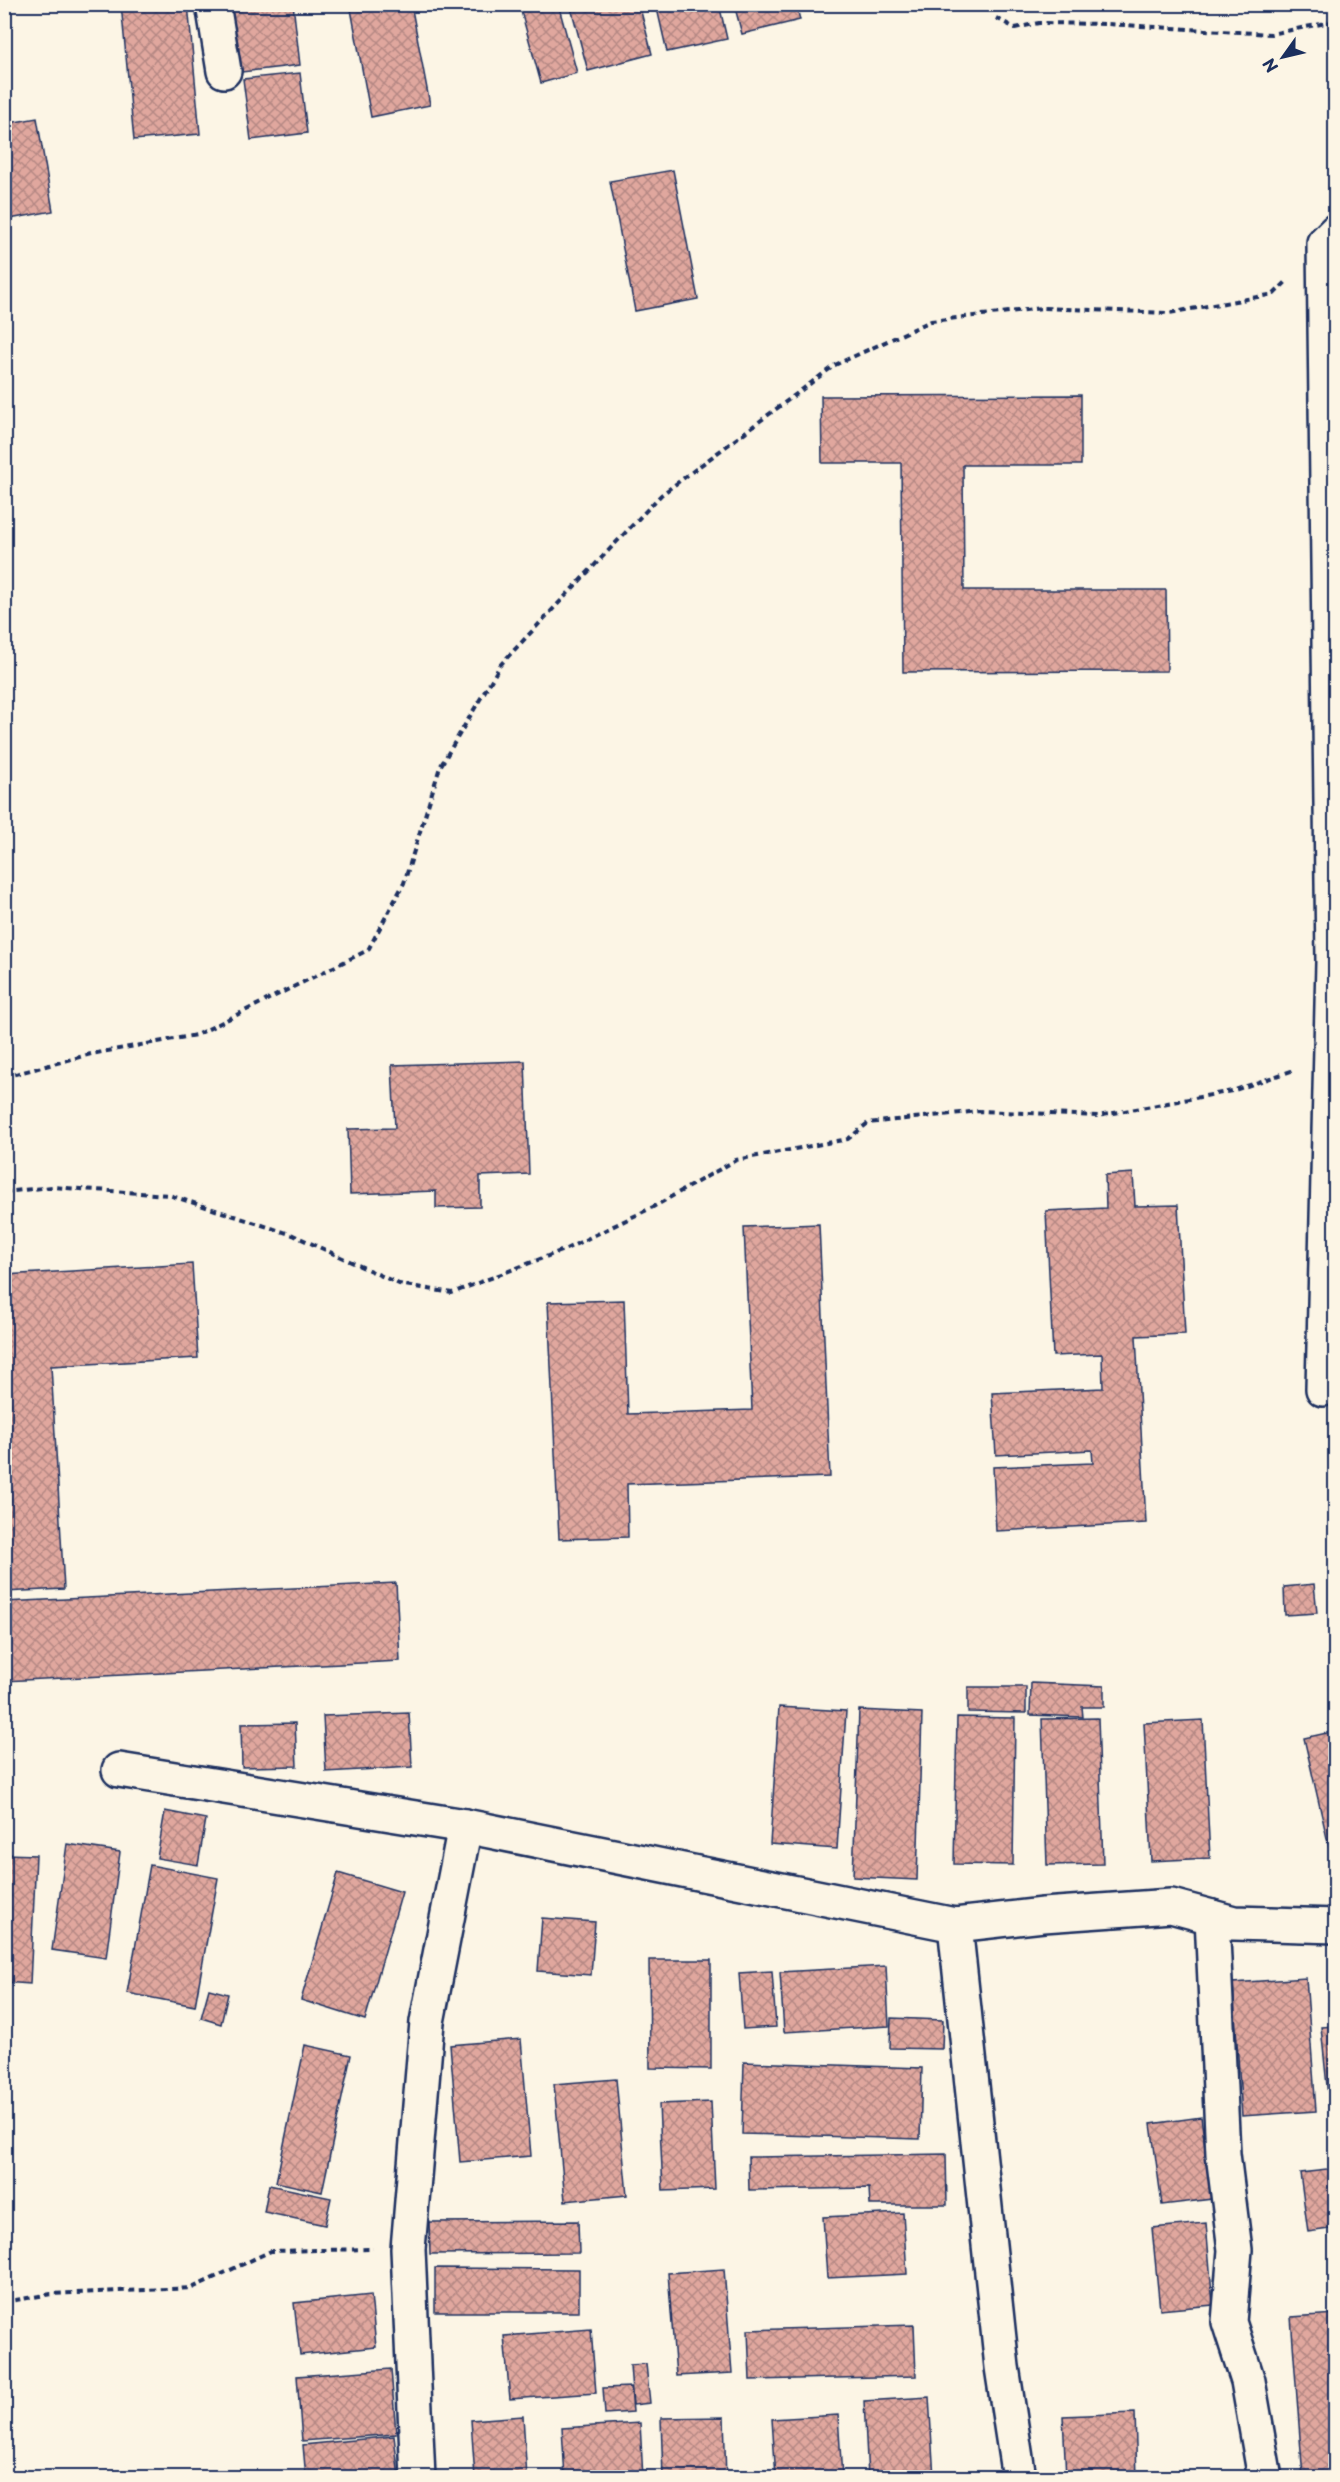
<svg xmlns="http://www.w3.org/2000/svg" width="1340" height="2482" font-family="'Playpen Sans',sans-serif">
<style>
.building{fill:url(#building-cross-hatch);stroke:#1b2f5e;stroke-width:1.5}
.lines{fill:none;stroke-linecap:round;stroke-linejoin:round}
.street-casing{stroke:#1b2f5e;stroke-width:38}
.path{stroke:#1b2f5e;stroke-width:4;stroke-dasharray:6 4.5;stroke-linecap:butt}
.street{stroke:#fcf5e5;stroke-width:33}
</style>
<defs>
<pattern id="building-cross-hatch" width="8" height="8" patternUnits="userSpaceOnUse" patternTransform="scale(1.5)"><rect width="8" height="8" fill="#e0a79e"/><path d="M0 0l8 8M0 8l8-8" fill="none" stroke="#b58884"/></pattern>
</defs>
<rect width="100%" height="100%" fill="#fcf5e5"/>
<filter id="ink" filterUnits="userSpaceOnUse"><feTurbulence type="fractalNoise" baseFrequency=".0167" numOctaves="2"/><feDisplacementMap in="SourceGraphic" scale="12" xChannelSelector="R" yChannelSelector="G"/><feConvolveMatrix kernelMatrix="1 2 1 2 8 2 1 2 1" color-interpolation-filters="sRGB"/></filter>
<g filter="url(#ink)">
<!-- building -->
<g class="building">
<path d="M121 4H188L200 134 134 140Z"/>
<path d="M225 4H293L300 65 233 73Z"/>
<path d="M350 4H411L430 105 371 117Z"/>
<path d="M519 4H558L577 73 541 83Z"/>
<path d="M570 4H639L652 54 588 71Z"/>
<path d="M656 4H719L727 39 667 52Z"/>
<path d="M734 4H796L800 20 742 34Z"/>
<path d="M300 73 307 133 251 140 243 79Z"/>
<path d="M37 118 53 211 4 220V124Z"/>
<path d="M673 170 698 299 635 311 610 181Z"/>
<path d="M1081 395V465H963L964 590H1166L1167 671 903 672 901 463H822L821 396Z"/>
<path d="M525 1061 529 1174 480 1176V1207L436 1208V1191L350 1194 348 1129 395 1128 392 1065Z"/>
<path d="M1133 1173 1135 1206 1178 1205 1185 1334 1136 1336 1146 1523 996 1531 993 1467 1093 1463 1092 1450 996 1455 992 1393 1103 1388 1102 1354 1053 1356 1046 1211 1106 1208 1105 1175Z"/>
<path d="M819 1224 830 1477 627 1484 628 1537 559 1539 548 1302 624 1300 628 1414 752 1410 744 1227Z"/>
<path d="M192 1264 198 1358 51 1366 64 1589 4 1592V1275Z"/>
<path d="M396 1583 400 1661 4 1681V1602Z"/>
<path d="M1314 1584 1317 1613 1285 1615 1284 1587Z"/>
<path d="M1031 1683 1104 1686V1707H1082L1083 1717 1030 1715Z"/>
<path d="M968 1687H1026V1713L968 1712Z"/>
<path d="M779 1707 846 1711 837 1849 770 1844Z"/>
<path d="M859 1710 922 1713 917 1880 853 1877Z"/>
<path d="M409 1713 412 1767 326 1772 323 1716Z"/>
<path d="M957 1717 1015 1718 1013 1865 954 1864Z"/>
<path d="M1098 1718 1103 1864 1047 1865 1042 1719Z"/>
<path d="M1203 1720 1210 1858 1151 1861 1144 1723Z"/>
<path d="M295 1723 297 1766 242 1767 241 1724Z"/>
<path d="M1336 1731V1846L1329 1847 1304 1738Z"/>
<path d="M165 1811 206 1819 198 1865 157 1858Z"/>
<path d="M67 1844 120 1852 106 1958 52 1950Z"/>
<path d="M4 1854 36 1855 30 1984 4 1982Z"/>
<path d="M150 1865 218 1878 195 2006 127 1993Z"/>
<path d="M338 1873 402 1892 365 2020 301 2000Z"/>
<path d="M542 1918 595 1922 591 1975 538 1971Z"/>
<path d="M649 1960H711V2069L650 2068Z"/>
<path d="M886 1966 889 2026 784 2032 780 1972Z"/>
<path d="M772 1971 776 2027 743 2029 739 1973Z"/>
<path d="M1306 1978 1316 2111 1242 2116 1233 1983Z"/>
<path d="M209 1989 228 1994 221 2024 201 2018Z"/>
<path d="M891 2018 943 2020 942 2049 890 2048Z"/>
<path d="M1336 2026V2095L1328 2096 1321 2027Z"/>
<path d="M521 2039 531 2156 460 2162 450 2045Z"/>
<path d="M305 2045 351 2055 322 2192 276 2182Z"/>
<path d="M744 2062 922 2068 920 2139 742 2134Z"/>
<path d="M616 2079 627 2195 565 2201 554 2084Z"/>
<path d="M711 2102 715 2189 663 2191 659 2104Z"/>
<path d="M1201 2117 1212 2199 1162 2205 1151 2124Z"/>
<path d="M946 2154 947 2205H870L869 2188 749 2190 748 2157Z"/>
<path d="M1336 2169V2228L1308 2232 1300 2173Z"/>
<path d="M269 2185 331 2198 325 2225 264 2212Z"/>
<path d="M903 2213 907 2274 827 2278 823 2217Z"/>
<path d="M578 2221 579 2253 430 2254 429 2222Z"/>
<path d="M1206 2223 1213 2305 1160 2310 1152 2228Z"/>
<path d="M435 2268 579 2269V2312H435Z"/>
<path d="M724 2269 732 2373 676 2376 668 2273Z"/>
<path d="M371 2295 376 2347 300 2355 294 2303Z"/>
<path d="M1336 2314V2478H1303L1291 2317Z"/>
<path d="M914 2325 916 2376 750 2380 748 2330Z"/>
<path d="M591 2329 596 2393 510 2399 504 2336Z"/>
<path d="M646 2364 650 2403 633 2405 630 2365Z"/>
<path d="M391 2369 396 2434 302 2441 297 2376Z"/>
<path d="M631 2387 633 2412 605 2414 603 2388Z"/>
<path d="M929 2397 934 2478H868L864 2401Z"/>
<path d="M1135 2413 1137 2478H1066L1063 2416Z"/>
<path d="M838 2415 842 2478H776L772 2419Z"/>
<path d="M523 2416 527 2478H475L471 2420Z"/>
<path d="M724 2417 726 2478H663L661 2418Z"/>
<path d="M640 2423 643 2478H565L562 2428Z"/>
<path d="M394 2436 399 2478H306L303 2445Z"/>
</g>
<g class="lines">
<!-- street casing -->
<g class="street-casing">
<g id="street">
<path d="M213 4 224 71"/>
<path d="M1323 1389 1333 962 1324 243 1336 231"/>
<path d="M119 1770 465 1826 955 1925"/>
<path d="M1212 1917 1223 2154 1235 2250 1229 2322 1248 2381 1265 2478"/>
<path d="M418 2478 408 2249 427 2022 465 1826"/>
<path d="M1019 2478 1002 2367 955 1925 1043 1915 1171 1906 1234 1923 1336 1926"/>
</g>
</g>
<!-- path -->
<g class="path">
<path d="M996 18 1015 28 1039 23 1107 24 1271 34 1336 21"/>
<path d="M4 1077 91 1054 196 1035 368 950 404 883 440 767 501 664 661 495 835 365 931 321 1043 308 1169 313 1274 294 1288 280"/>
<path d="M4 1192 52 1187 169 1195 293 1235 399 1284 452 1293 566 1249 653 1207 736 1160 848 1139 868 1123 979 1111 1098 1116 1232 1091 1294 1070"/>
<path d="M4 2302 51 2294 192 2288 271 2251 373 2249"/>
</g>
<!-- street -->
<use href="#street" class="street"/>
</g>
</g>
<!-- margin -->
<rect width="1340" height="2482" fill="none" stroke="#fcf5e5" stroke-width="24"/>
<rect x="12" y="12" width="1316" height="2458" fill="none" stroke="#1b2f5e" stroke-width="2" filter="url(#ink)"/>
<!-- north arrow -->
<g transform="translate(1283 57) rotate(236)" stroke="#fcf5e5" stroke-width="4.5" paint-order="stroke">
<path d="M0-4.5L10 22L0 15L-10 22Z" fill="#1b2f5e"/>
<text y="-9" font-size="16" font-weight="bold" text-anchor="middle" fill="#1b2f5e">N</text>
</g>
</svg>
